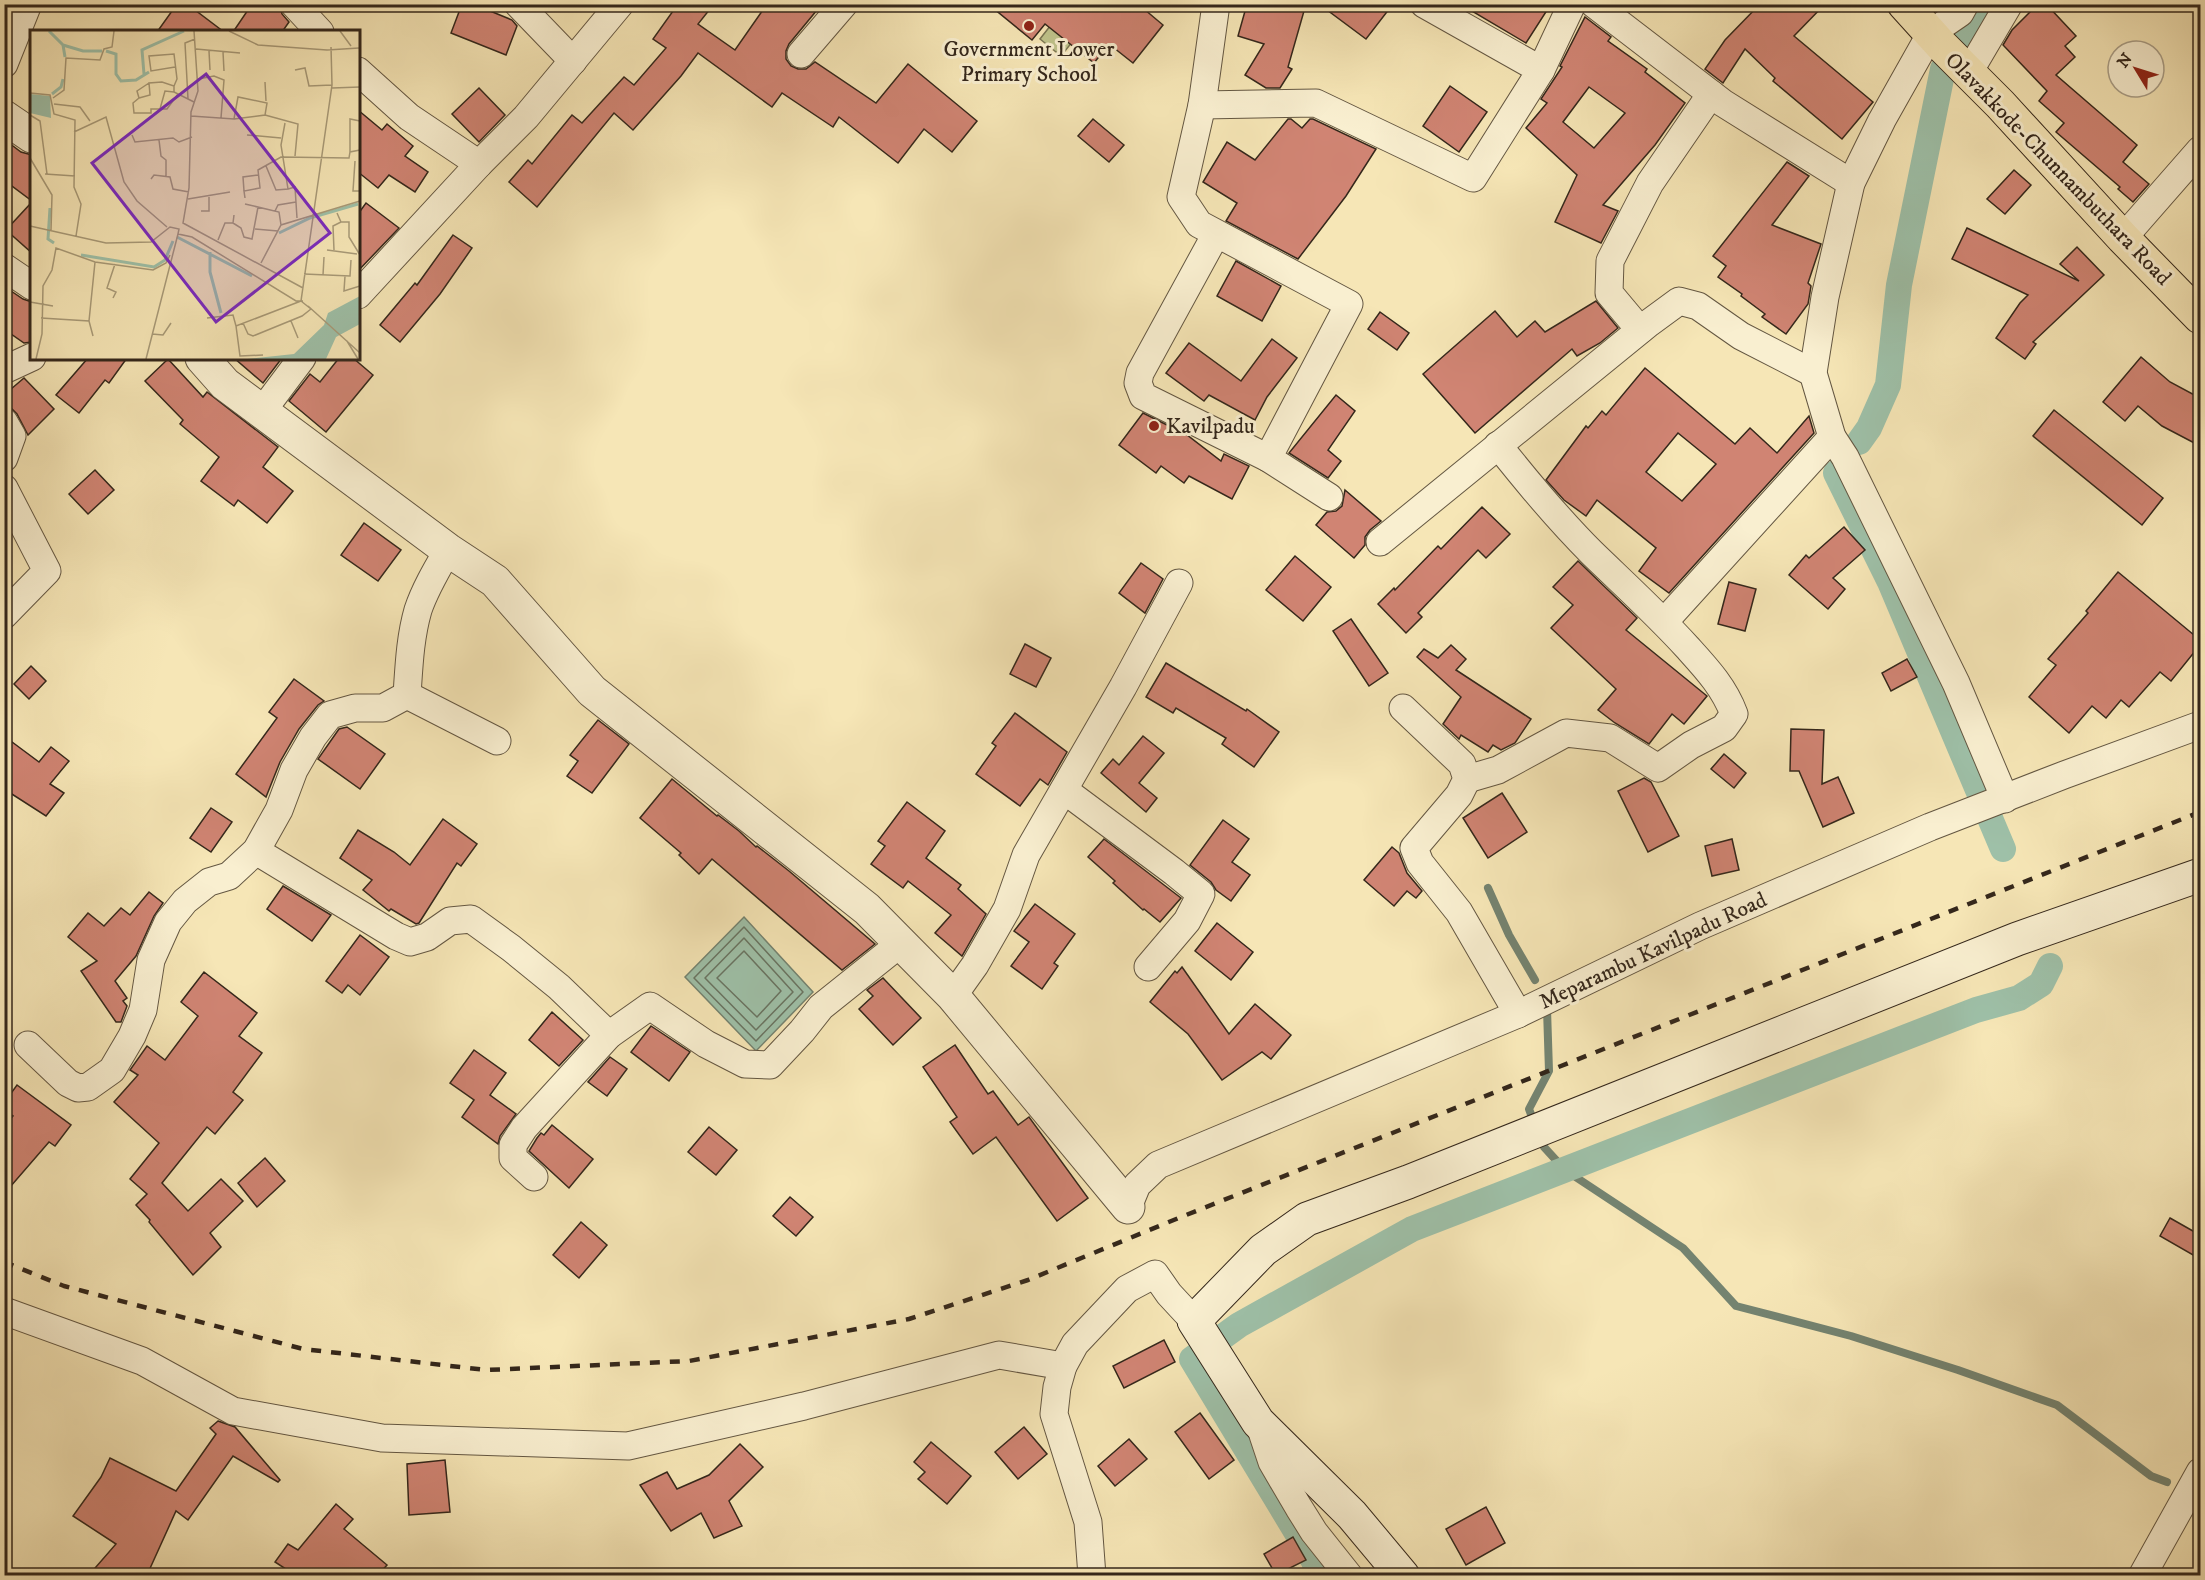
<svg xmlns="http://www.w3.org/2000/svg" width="2205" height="1580" font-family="'IM FELL DW Pica',serif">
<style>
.green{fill:#c0c48c;stroke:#7a7654;stroke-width:1.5}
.water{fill:#9ec0a8;stroke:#748370;stroke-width:1.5}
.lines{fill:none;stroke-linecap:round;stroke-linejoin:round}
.shore{stroke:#697462;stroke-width:1.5}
.stream{stroke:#748370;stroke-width:8}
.canal{stroke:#9ec0a8;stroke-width:26}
.building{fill:#d08473;stroke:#34271b;stroke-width:1.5;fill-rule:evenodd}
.minor-casing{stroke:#645742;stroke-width:29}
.tertiary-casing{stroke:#645742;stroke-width:35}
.secondary-casing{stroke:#34271b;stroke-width:35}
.primary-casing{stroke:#34271b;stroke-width:35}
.minor{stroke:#f9efd0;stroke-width:27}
.tertiary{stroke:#f9efd0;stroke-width:33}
.secondary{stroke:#f9efd0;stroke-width:33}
.primary{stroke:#f6e6b6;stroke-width:33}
.rail{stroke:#34271b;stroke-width:4.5;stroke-dasharray:10 10;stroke-linecap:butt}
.poi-dot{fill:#8f2418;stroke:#f9efd0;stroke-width:2}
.labels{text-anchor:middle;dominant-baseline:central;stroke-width:6;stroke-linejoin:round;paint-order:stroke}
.poi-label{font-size:22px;fill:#34271b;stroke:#f9efd0}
.street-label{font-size:22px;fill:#34271b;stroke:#f9efd0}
.inset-river{fill:none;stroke:#9ec0a8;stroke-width:3}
.inset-road{fill:none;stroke:#a89a78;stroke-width:1.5}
.view{fill:#7b2cbf;fill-opacity:0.15;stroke:#7b2cbf;stroke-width:3}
.inset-edge{fill:none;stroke:#34271b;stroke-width:3}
</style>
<rect width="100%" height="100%" fill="#f6e6b6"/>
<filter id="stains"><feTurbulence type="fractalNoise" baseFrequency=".00333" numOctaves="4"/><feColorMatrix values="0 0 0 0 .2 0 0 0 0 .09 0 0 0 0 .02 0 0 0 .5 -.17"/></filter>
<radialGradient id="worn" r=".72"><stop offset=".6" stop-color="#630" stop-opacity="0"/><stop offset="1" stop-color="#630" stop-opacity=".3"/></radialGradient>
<!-- green -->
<path class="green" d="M1061 12 1089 21 1061 56 1040 39Z"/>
<!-- water -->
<path class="water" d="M744 917 813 992 756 1051 685 977Z"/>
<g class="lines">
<!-- shore -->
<g class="shore">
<path d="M744 927 803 992 756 1041 694 978Z"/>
<path d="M744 938 793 992 756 1030 705 978Z"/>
<path d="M744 951 781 991 757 1017 717 978Z"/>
</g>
<!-- stream -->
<g class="stream">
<path d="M1488 888 1509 935 1535 980"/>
<path d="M1535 1125 1529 1109 1549 1071 1547 1009"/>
<path d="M1541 1139 1544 1147 1565 1170 1683 1248 1736 1306 1851 1336 1958 1370 2057 1405 2151 1476 2167 1482"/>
</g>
<!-- canal -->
<g class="canal">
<path d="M1859 442 1869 428 1888 385 1899 285 1943 69 1986 4"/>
<path d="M1836 473 1890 582 2003 849"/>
<path d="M1318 1576 1314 1561 1192 1359 1239 1325 1412 1229 1976 1010 2019 998 2041 984 2050 966"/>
</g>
</g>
<!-- building -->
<g class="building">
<path d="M177 4H187L224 32H157Z"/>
<path d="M252 4H279L282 14 289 22 282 32H233Z"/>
<path d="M462 4H473L512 20 517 26 506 55 451 33Z"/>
<path d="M678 4H714L698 24 735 50 767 4H822L789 44 786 51V59L791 66 798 69H806L815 62 876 103 908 64 977 121 952 152 924 129 898 163 839 117 833 127 782 93 772 107 698 53 681 76 633 130 614 113 537 207 509 182 528 160 532 164 572 115 582 123 624 77 634 85 666 48 653 39Z"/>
<path d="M988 4H1138L1163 25 1133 63 1109 44 1094 63 1045 24 1032 40Z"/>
<path d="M1247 4H1306L1288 67 1292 69 1280 88H1266L1245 75 1264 44 1238 36Z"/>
<path d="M1319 4H1393L1366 39Z"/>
<path d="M1460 4H1551L1526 43Z"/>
<path d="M1760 4H1825L1794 36 1873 102 1842 139 1773 81 1775 78 1745 49 1723 83 1705 69 1725 40Z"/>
<path d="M2038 4H2046L2076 36 2065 46 2075 57 2056 75 2137 145 2123 162 2149 184 2133 202 2118 189 2120 187 2056 132 2064 123 2039 101 2047 91 2003 45 2012 30Z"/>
<path d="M1585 17 1611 37 1608 41 1647 69 1645 72 1685 103 1655 145 1603 205 1618 211 1601 243 1555 222 1577 175 1526 128 1547 103 1541 99 1562 67 1560 66ZM1589 87 1625 113 1594 148 1563 122Z"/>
<path d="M1450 86 1487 112 1459 152 1423 126Z"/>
<path d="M479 88 505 115 479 142 452 114Z"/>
<path d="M358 110 382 130 387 124 413 146 405 156 428 172 415 192 389 175 378 188 358 172Z"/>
<path d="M1093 119 1124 145 1109 162 1078 136Z"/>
<path d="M1288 119H1291L1302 128 1310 119H1313L1376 149 1346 196 1298 259 1226 221 1237 203 1203 182 1227 142 1255 160Z"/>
<path d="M9 143 21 152 32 155V201L4 180V148Z"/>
<path d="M1787 162 1809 176 1772 225 1821 244 1808 283 1811 286 1808 304 1786 334 1762 317 1765 314 1741 296 1742 294 1718 277 1726 266 1713 256Z"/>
<path d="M2014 170 2031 185 2005 214 1987 199Z"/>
<path d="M32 202V253L6 230Z"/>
<path d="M366 203 399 228 358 271V214Z"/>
<path d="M1967 228 2079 281 2060 264 2077 247 2104 275 2033 342 2036 344 2025 359 1996 338 2020 303 2028 295 1952 259Z"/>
<path d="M453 235 472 248 440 294 400 342 380 325 415 283 417 285Z"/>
<path d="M1236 261 1281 286 1262 321 1217 296Z"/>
<path d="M11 291 23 299 32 302V342L24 343 4 329V300Z"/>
<path d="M1596 301 1618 328 1600 343 1577 356 1572 349 1475 433 1423 374 1495 311 1517 337 1535 321 1545 332Z"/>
<path d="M1380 312 1409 333 1397 350 1368 329Z"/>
<path d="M1272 339 1297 358 1267 397 1255 420 1209 395 1204 401 1166 373 1189 343 1241 381Z"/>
<path d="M2141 357 2170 382 2200 398V446L2162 426 2138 406 2125 421 2103 402Z"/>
<path d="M88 358H127L109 383 105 380 79 413 56 395Z"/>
<path d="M234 358H282L263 383Z"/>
<path d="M339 358H353L373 375 326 432 289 401 310 374 320 382Z"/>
<path d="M168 359 203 397 207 392 278 447 263 467 293 491 267 523 238 500 234 506 201 481 219 457 180 424 183 420 145 381Z"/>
<path d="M1645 368 1735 444 1750 428 1777 453 1809 416 1814 433 1669 593 1639 571 1656 548 1597 500 1586 516 1564 500 1546 480 1586 426 1588 428 1602 411 1606 415ZM1678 433 1716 464 1682 501 1646 472Z"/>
<path d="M24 378 54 409 28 435 17 414 11 408 4 406V395Z"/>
<path d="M1336 395 1355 411 1328 450 1341 461 1328 478 1289 453Z"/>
<path d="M2054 410 2163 498 2142 525 2033 436Z"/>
<path d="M1143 413 1187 435 1221 461 1224 454 1249 466 1232 499 1189 476 1184 483 1161 466 1156 473 1119 445Z"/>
<path d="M95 470 114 490 88 514 69 494Z"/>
<path d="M1345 490 1381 521 1370 530 1365 537V545L1354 558 1316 525 1327 512 1336 511 1342 506Z"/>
<path d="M1482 507 1510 534 1486 558 1478 550 1418 613 1422 617 1406 633 1378 604 1394 588 1395 590 1438 546 1441 549Z"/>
<path d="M364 523 401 550 378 581 341 555Z"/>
<path d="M1844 527 1865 550 1833 578 1845 589 1828 609 1789 575 1806 555 1809 558Z"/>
<path d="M1295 556 1331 587 1303 621 1266 590Z"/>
<path d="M1578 561 1637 618 1626 630 1707 696 1684 724 1672 714 1649 744 1615 723 1598 710 1616 689 1551 628 1573 605 1553 587Z"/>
<path d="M1141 563 1163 579 1145 613 1119 593Z"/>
<path d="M2118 572 2200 640V645L2171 681 2160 672 2129 707 2121 700 2106 718 2092 706 2069 733 2029 697 2056 665 2048 659 2088 613 2086 611Z"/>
<path d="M1729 582 1756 589 1745 631 1718 624Z"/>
<path d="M1351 619 1388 673 1369 686 1333 631Z"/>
<path d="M1025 644 1051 658 1036 687 1010 674Z"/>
<path d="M1451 645 1466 659 1456 670 1531 719 1515 743 1501 750 1493 745 1488 752 1461 735 1459 739 1443 724 1461 697 1417 657 1424 649 1438 658Z"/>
<path d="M1907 659 1917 677 1891 691 1882 673Z"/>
<path d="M1166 663 1246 711 1247 709 1279 732 1254 767 1222 744 1226 738 1176 708 1173 713 1146 697Z"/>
<path d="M31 666 46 681 29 699 14 684Z"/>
<path d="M294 679 324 701 318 705 299 729 280 762 266 797 236 774 277 718 269 712Z"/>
<path d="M1015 713 1067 752 1048 785 1040 779 1020 806 976 774 996 746 992 743Z"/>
<path d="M598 720 629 744 592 793 567 776 578 761 570 755Z"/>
<path d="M347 727 385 754 360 789 318 759 339 729Z"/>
<path d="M1791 729 1824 730 1822 784 1838 777 1854 813 1823 827 1799 771H1790Z"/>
<path d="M4 736 39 762 51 747 69 761 50 784 64 793 46 816 4 789Z"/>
<path d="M1143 736 1164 753 1139 783 1157 798 1146 812 1101 773 1113 759 1119 765Z"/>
<path d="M1724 754 1746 773 1734 788 1711 769Z"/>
<path d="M1644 778 1651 782 1679 836 1648 852 1618 791Z"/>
<path d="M672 779 717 816 718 815 739 831 756 847 757 846 789 871 875 944 842 970 712 859 699 874 679 855 681 853 640 818Z"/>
<path d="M1502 793 1527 832 1488 858 1463 818Z"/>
<path d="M907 802 945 831 926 858 961 885 958 889 986 914 962 956 935 933 951 915 908 881 903 888 871 864 885 846 878 841Z"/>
<path d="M211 808 232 822 211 852 190 838Z"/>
<path d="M443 819 477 844 461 866 457 863 419 923 416 924 391 909 389 911 363 890 372 880 340 858 358 830 394 852 410 865Z"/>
<path d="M1223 820 1249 839 1232 862 1250 875 1231 901 1216 890 1211 882 1190 865Z"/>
<path d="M1104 839 1181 898 1160 922 1144 909 1143 910 1113 883 1115 881 1088 857Z"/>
<path d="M1732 839 1739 870 1712 876 1705 846Z"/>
<path d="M1392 847 1399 853 1407 873 1422 891 1416 898 1407 891 1394 906 1364 880Z"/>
<path d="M283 886 331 915 312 941 267 909Z"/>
<path d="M149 892 163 903 154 916 136 956 115 981 127 998 123 1001 127 1006 121 1022H116L81 971 97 961 68 937 88 913 104 926 121 908 130 915Z"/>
<path d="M1035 904 1075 934 1054 963 1058 966 1042 989 1011 966 1029 942 1014 931Z"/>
<path d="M1217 923 1253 952 1231 980 1195 951Z"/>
<path d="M360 935 389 957 360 995 348 985 342 993 326 981Z"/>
<path d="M1182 967 1229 1034 1255 1004 1291 1035 1271 1059 1262 1052 1222 1080 1188 1034 1150 1002 1175 971 1177 973Z"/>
<path d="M204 972 257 1013 239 1036 262 1053 233 1092 243 1100 215 1134 207 1127 162 1183 188 1211 221 1179 243 1201 210 1233 221 1247 193 1275 149 1222 150 1220 136 1205 147 1194 130 1179 159 1143 114 1102 138 1075 130 1070 147 1046 165 1060 198 1016 181 1002Z"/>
<path d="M883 978 921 1018 893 1045 859 1009 873 996 867 990Z"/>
<path d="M552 1012 583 1040 559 1066 529 1040Z"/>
<path d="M651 1026 690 1052 669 1081 631 1052Z"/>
<path d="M955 1045 988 1094 993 1091 1018 1125 1029 1117 1088 1198 1057 1221 996 1137 973 1154 950 1122 957 1117 923 1067Z"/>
<path d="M474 1050 506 1073 490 1095 516 1114 500 1136 498 1144 462 1117 474 1100 450 1083Z"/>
<path d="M610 1057 627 1069 607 1096 588 1082Z"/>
<path d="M17 1085 71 1125 55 1146 49 1142 4 1194V1127L13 1116 4 1110V1103Z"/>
<path d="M552 1125 593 1159 569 1188 529 1151 537 1138 541 1133 544 1135Z"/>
<path d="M709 1127 737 1150 716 1175 688 1152Z"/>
<path d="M265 1158 285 1181 257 1207 238 1183Z"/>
<path d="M790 1197 813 1217 796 1236 773 1216Z"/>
<path d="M2170 1218 2200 1235V1259L2160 1236Z"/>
<path d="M581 1222 607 1245 579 1278 553 1255Z"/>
<path d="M1164 1340 1175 1362 1124 1388 1113 1366Z"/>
<path d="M1200 1413 1234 1460 1209 1479 1175 1432Z"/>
<path d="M218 1421 235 1427 280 1480 278 1482 233 1456 188 1520 176 1511 147 1575H89L116 1544 73 1516 101 1477 110 1458 176 1491 216 1434 210 1428Z"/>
<path d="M1024 1427 1047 1454 1018 1479 995 1452Z"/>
<path d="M1129 1439 1147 1459 1115 1486 1098 1466Z"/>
<path d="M931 1442 971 1476 947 1504 918 1479 925 1472 914 1462Z"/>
<path d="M740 1444 763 1467 729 1501 742 1526 714 1538 701 1513 671 1531 640 1485 667 1472 677 1489 709 1475Z"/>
<path d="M445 1460 450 1512 409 1515 407 1464Z"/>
<path d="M336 1504 353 1519 344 1529 387 1565 378 1575H295L275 1562 288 1544 298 1550Z"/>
<path d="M1486 1507 1505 1543 1466 1565 1446 1529Z"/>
<path d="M1293 1537 1306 1560 1276 1575 1264 1554Z"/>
</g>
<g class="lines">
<!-- minor casing -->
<g class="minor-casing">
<g id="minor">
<path d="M294 4 320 32"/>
<path d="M518 4 573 61"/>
<path d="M1216 4 1202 105 1181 197 1199 224 1349 304 1268 458 1329 497"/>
<path d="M1594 4 1723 103 1851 183"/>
<path d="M1965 4 1960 13 1931 33 1882 120 1851 183 1825 297 1813 373 1832 437 1845 457 1956 683 2005 799"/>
<path d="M801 54 844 4"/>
<path d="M4 64 28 4"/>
<path d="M1541 70 1572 4"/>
<path d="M358 71 409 117 479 164"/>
<path d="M1969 72 2009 4"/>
<path d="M1202 105 1316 103 1473 178 1541 70 1424 4"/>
<path d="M1216 234 1140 373 1138 383 1143 396 1268 458"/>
<path d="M2123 238 2200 150"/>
<path d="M4 267 32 286"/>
<path d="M358 295 479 164 526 117 620 4"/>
<path d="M1640 330 1609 293 1610 261 1650 183 1711 94"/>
<path d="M4 370 32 357"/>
<path d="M263 410 302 358"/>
<path d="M4 422 12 436 4 458"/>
<path d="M4 488 47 571 4 615"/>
<path d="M1380 542 1649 323 1679 301 1698 306 1741 336 1813 373"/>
<path d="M1664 622 1832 437"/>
<path d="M407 695 497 741"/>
<path d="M1403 708 1462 764 1467 779 1459 795 1414 848 1420 863 1459 912 1518 1014"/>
<path d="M1467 779 1498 770 1566 733 1610 738 1658 768 1691 745 1724 728 1734 714C1724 687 1706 668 1687 647 1657 614 1624 584 1592 553 1558 519 1528 483 1498 445"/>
<path d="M1064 790 1174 872 1201 894 1187 921 1148 967"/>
<path d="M256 851 396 936 410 942 427 937 450 921 471 919 511 948 559 987 609 1035"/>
<path d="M953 996 975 965 1007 909 1026 855 1123 687 1179 583"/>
<path d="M28 1045 68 1083 78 1088 88 1087 112 1070 132 1036 143 1010 151 960 168 922 185 901 209 882 229 876 256 851 279 810 294 770 313 737 330 715 355 708H383L407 695C409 666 410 638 418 610 425 589 437 569 448 550"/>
<path d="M534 1177 513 1158V1145L524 1128 609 1035 650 1006 706 1044 745 1064 770 1065 802 1031 821 1007 901 943"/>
<path d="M1128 1207 1137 1185 1158 1165 1518 1014 1700 926 1930 827 2064 775 2200 725"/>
<path d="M4 1311 142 1361 233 1411 382 1438 628 1446 804 1406 999 1355 1063 1366"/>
<path d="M1259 1423 1272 1462 1299 1508 1314 1532 1349 1576"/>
<path d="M1092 1576 1088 1522 1054 1414 1057 1387 1063 1366 1075 1344 1127 1289 1155 1274 1169 1294 1194 1321"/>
<path d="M2142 1576 2200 1472"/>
</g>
</g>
<!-- tertiary casing -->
<g class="tertiary-casing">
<g id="tertiary">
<path d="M4 117 32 136"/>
<path d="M202 358 225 384 448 550 495 581 592 691 867 909 953 996 1128 1207"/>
</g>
</g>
<!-- secondary casing -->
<g class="secondary-casing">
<path id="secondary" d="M1403 1576 1352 1515 1258 1422 1194 1321 1263 1250 1307 1219 1408 1182 2017 939 2200 875"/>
</g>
<!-- primary casing -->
<g class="primary-casing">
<path id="primary" d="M1904 4 1942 46 2000 104 2123 238 2200 317"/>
</g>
<!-- minor -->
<use href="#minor" class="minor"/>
<!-- tertiary -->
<use href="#tertiary" class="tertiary"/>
<!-- secondary -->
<use href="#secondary" class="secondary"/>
<!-- primary -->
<use href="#primary" class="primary"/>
<!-- rail -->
<path class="rail" d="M4 1262 64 1286 303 1349 486 1370 689 1361 909 1319 1028 1280 1181 1217 2200 812"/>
</g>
<!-- markers -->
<g class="poi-dot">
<circle cx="1029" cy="26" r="6"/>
<circle cx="1154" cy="426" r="6"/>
</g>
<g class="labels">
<!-- poi labels -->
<g class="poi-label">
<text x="1029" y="49">Government Lower<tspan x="1029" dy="25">Primary School</tspan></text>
<text x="1166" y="426" text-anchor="start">Kavilpadu</text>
</g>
<!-- street labels -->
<g class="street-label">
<text transform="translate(2058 169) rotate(46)">Olavakkode-Chunnambuthara Road</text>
<text transform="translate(1653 951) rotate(-25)">Meparambu Kavilpadu Road</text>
</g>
</g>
<!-- overview -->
<g transform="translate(30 30)">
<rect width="330" height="330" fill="#f6e6b6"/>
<path d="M0 64 20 66 21 88 0 83ZM330 266V294L306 307 296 329H217L264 324 294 295 298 283Z" fill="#9ec0a8"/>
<path class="inset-river" d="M19 1 33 15 35 27M33 15 53 21H72M76 21 86 24V44L91 51 106 50 119 42M114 44 112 20 154 1M22 64 31 57 33 49M20 178 18 209 24 213M249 203 280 188 328 174M147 207 222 246M180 222V242L191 283M51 225 124 237 135 230 143 211"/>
<path class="inset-road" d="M164 1 168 61 161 82 159 158 153 193 273 258M199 1 228 15 297 20 329 18M310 1 321 16M166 19 210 23M179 21 180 40M193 22 194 41M265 40 275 38 279 56 302 55M168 49 184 46 194 50 191 88M235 52 236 71M119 53 107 61 109 68 120 65 119 53 132 52 144 56V62L164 72M144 56 147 49 144 24 119 26 121 41 145 37M302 58 330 57M0 63 20 65 24 84 45 90 44 157 51 174 46 206M23 68 34 60 36 28 70 30 74 19 82 17 84 1M109 68 103 73 104 83H121V79H130L135 61 144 62M158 69 155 13 165 9M24 74 50 77 60 91M130 79H137L148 64M0 85 10 91 17 144M235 85 268 94 265 126M161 86 204 89 208 67 237 73 235 85 204 89M44 102 76 87 94 152 107 171 137 197M102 105 105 112 143 108 149 112 162 107M217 105 251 108M129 110 131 126 136 130V146M320 122V89L330 91M0 128 22 165 21 201M325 131 323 161H330M236 136 246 160 258 159 251 115 255 93M15 144 45 146M121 149 124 145 140 147 143 159 159 162M258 159 265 157 267 188M214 161 213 147 228 145M215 168 214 161 230 158 228 140 251 127 319 128 320 122 330 120M158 169 200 162M215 174 249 182 251 195M171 181H179V165M245 181 248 175 266 172M307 183 311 192H319V207L330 225M203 193 211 198 214 207 222 209 228 177M0 196 76 213 121 212 140 197 149 199 148 204M225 199 248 201M188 210 195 193H203L204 185M297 220 327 224M304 220 303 196 311 192M231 233 251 195 330 171M274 244 320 246 321 230M293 245 294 227M315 246 314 261 330 256M83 268 86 262 77 258 85 234M0 272 23 276M278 276 330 323M281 279 271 271 302 55 301 17M11 288 59 291 63 306M177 288 203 285 206 296 271 271M59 291 65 232M261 291 268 308M213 293 218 304 223 306 272 286 281 279M206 296 210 326 233 325M122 304 133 305 141 293M317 311 328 329M6 329 12 304 13 256 22 240 26 218 65 232 123 240 136 233 140 225M116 329 148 204 162 207 266 271H273"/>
<path class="view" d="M176 44 300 203 186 292 62 133Z"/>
<rect width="330" height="330" class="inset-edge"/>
</g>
<!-- margin -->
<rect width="2205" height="1580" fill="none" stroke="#f6e6b6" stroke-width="24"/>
<rect x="6" y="6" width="2193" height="1568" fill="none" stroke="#34271b" stroke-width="3"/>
<rect x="12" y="12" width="2181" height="1556" fill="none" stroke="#34271b" stroke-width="1.5"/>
<!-- north arrow -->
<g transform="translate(2136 69) rotate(308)"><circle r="28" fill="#f9efd0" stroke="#aa9f88" stroke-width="1.5"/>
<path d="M0-4.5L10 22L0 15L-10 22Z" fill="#8f2418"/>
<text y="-9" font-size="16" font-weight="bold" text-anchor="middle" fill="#34271b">N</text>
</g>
<rect width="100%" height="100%" filter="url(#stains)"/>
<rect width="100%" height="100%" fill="url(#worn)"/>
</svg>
